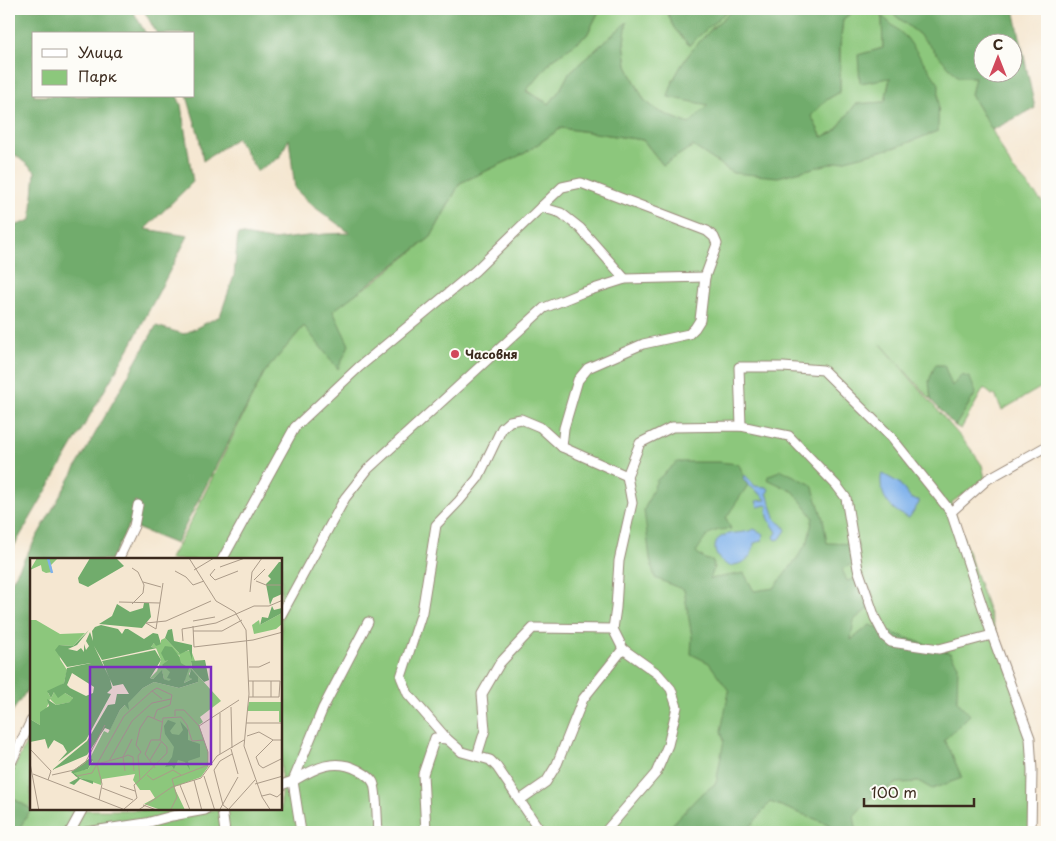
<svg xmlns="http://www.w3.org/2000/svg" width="1056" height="841" font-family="'Playpen Sans',sans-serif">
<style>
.green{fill:#8cc77c;stroke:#64784d}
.forest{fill:#71ac6c;stroke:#566b45;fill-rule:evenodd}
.water{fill:#7eb1eb;stroke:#5c6e84}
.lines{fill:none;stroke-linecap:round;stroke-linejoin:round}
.minor-casing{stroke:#988878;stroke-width:11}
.minor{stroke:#fff;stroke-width:9}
.poi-dot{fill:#d1495b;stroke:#fdfcf7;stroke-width:2}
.labels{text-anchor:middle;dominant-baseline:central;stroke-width:4;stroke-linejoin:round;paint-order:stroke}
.poi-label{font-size:12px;font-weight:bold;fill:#3b2a1e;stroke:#fdfcf7;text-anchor:start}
.inset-river{fill:none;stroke:#7eb1eb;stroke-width:2.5}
.inset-road{fill:none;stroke:#ab9b89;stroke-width:1}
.view{fill:#7b2cbf;fill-opacity:0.15;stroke:#7b2cbf;stroke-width:2.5}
.inset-edge{fill:none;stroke:#3b2a1e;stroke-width:2.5}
</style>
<rect width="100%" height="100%" fill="#fdfcf7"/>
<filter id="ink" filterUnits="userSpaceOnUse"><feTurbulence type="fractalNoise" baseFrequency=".02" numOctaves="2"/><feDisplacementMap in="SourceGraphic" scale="10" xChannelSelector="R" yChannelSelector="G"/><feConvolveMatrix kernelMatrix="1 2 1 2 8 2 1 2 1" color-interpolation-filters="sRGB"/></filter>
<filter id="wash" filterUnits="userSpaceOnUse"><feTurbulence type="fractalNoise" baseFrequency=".0096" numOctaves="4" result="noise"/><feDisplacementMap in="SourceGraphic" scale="20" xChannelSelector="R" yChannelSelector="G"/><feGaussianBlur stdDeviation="1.12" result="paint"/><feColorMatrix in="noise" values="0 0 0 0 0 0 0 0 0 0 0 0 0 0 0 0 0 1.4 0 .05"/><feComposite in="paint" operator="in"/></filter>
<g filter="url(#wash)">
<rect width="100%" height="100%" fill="#f5e7d1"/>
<!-- green -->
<g class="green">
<path d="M600 9H654L656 12 666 9 674 28 689 45 729 9H734L713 27 686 58 672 82 709 105 689 124 658 111 644 100 627 66 624 42 626 23 569 73 560 90 549 104 526 90 552 60 587 35Z"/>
<path d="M857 9H891L892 13 920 35 958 76 976 77 971 95 992 130 1012 168 1047 207V384L1002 410 995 395H992L984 388 961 429 955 426 976 393 951 386 930 392 931 400 881 344 970 448 982 465 985 478 951 503 995 629 1029 735 1030 832H17L31 809 9 796V778L31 733V810H281V560H169L187 529 264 373 304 326 374 282 431 237 460 183 525 153 561 128 643 140 663 165 693 146 733 173 938 131 882 16 883 48 859 55 890 78 885 102 856 104 834 132 822 137 811 116 826 100 840 92V46L843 19Z"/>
</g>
<!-- forest -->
<g class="forest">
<path d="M9 9H132L146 34H34V96H177L181 105 193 182 145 229 188 236 132 343 9 555V228L31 220 35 171 9 150Z"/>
<path d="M143 9H600L587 35 552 60 526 91 549 104 560 90 569 73 627 22 624 42 627 66 644 100 658 111 689 124 708 105 668 97C677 60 706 33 734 9H857L843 19 840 46V92L826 100 811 116 822 137 834 132 856 104 885 102 890 78 860 83 858 55 883 48 882 16 907 38 939 84 938 131 897 147 778 177 733 173 693 146 663 165 643 140 561 128 525 153 460 183 431 237 333 311 349 345 338 369 304 326 264 373 176 544 129 525 111 560H31V685L9 716V586L156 326 184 334 220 316 234 276 238 234 272 240 325 234 350 233 313 206 295 189 289 139 279 158 257 171 237 138 203 161 199 136 187 96H194V34H157Z"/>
<path d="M666 9H729L689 45 674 28Z"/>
<path d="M891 9H1014L1035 108 992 130 971 95 975 77H958L920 35 892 13ZM1014 42V72H984V42Z"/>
<path d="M935 365H944L952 386 962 375 970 378 976 393 955 426 931 400 929 381Z"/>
<path d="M677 462H719L738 464C744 471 742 479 748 485L726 518 731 529C708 530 708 534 696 552L705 559 713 561 714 569 710 579 744 573 754 591 774 588 795 561 808 541 813 517 794 492 767 479 769 475 782 470 812 485 823 519 827 543 858 544V561L842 569 847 581 860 577 872 591 874 604 854 620 851 640 870 625 950 653 958 665 957 701 970 715 944 740 951 752 962 778 932 789 920 782 897 783 870 798 854 816 857 832H833L831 825 770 802 746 832H665L698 797 716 783 724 740 721 731 729 691 709 663 691 654 692 637 684 590 655 578 650 559 644 510 657 480Z"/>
<path d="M9 796 31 809 17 832H9Z"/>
</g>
<!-- water -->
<g class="water">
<path d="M883 474 899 483 911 499 919 500V503L909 518C890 510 880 497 881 477Z"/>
<path d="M745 475 755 486 766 487 769 489 767 493 776 520 783 525 786 530 780 539 776 540 774 537 777 532C772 524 765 517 768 507L766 505 758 507 756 501 766 500C760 491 748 488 743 478Z"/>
<path d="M754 529 764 534 761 541 754 543C752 560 745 563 729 566 722 562 715 557 715 548 716 528 744 536 754 529Z"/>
</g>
</g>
<g filter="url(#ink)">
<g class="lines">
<!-- minor casing -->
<g class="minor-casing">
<g id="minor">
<path d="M541 207 562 187 581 183 707 231 714 237 717 244 705 277 700 320 695 328 689 334 643 344 588 368 578 380 564 428 562 447"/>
<path d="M741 426 739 367H783L823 370 891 437 951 512 992 635 1030 738 1032 770 1031 832"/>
<path d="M951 512 988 479 1047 446"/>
<path d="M118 560 134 526 138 505"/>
<path d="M222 560 295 427 359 367 475 271 541 207 561 213 580 228 625 279"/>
<path d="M281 615 345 498 368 469 544 308 581 293 625 279 705 277"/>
<path d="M447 739 462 752 490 760 497 767 541 832"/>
<path d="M477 756 485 730 482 694 500 663 533 628 613 629"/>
<path d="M9 767 31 721"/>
<path d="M281 785 293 781 323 708 368 622"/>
<path d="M520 800 546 782 557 764 583 699 623 649"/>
<path d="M222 810 225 832"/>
<path d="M70 832 82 810"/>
<path d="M86 832 146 823 172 816 205 810"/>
<path d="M301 832 293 781C314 769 334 757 358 770 363 773 370 776 373 782 377 788 377 822 378 832"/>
<path d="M426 832 423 774 435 738 447 739 408 694 401 677 422 612 436 525 459 501 478 478 502 428 510 421 521 419 540 427 562 447 627 476"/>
<path d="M605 832 656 773 668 745 677 707 671 689 658 674 623 649 613 629 616 608 619 561 632 503 627 476 640 443 672 427 741 426 789 436 837 486 846 498 858 569 875 618 885 637 891 642 939 649 992 635"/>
</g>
</g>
<!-- minor -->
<use href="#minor" class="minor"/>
</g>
</g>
<!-- markers -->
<circle class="poi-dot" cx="455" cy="354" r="5"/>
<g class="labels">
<!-- poi labels -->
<g class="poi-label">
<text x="465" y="354">Часовня</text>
</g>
</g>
<!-- overview -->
<g transform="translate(30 558)">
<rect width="252" height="252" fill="#f5e7d1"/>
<path d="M7 0H28L21 7 22 14 16 15 12 13 11 7 0 12ZM252 55V66L246 71 224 76 222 67 229 62 230 67ZM0 62H6L30 76 55 75 43 88 29 87 30 101 37 112 34 125 18 135 21 140 24 134 35 135 43 140 41 144 26 147 20 141 10 167 0 161ZM135 80 149 95 161 92 165 103 161 104 162 111 191 143 170 159 173 164 169 167 178 194V209L171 219 144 229 155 252H131L114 246 125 240 120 232H110L103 222 105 216 72 221 71 227 45 218 44 214 58 211 63 203 60 200 74 173 78 175 90 152 113 130 124 124 149 130 168 124 161 112 159 116 162 121 154 125 157 111 139 124 134 121 132 113 123 121 120 120 127 113 131 102 126 90 121 89 124 85 131 86V82ZM135 88 150 98 135 110 133 107 138 102ZM219 144H252V164H249V153H217Z" fill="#8cc77c" fill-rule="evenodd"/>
<path d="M60 0H86L94 8 58 29 49 25 48 20ZM249 4H252V36L243 40 240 47 236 26 241 21 238 18ZM114 45H119L121 59 112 70 69 66 82 58 87 46 100 54 113 50ZM242 48 244 52 252 50V55L230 67 232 59 238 60ZM71 67 88 71 92 76 95 71H98L114 81 123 75 128 76 131 86 126 88 124 85 121 89 127 90 72 102 64 88 80 121 82 130 77 135 81 136 56 182 28 204 37 194 33 187 24 182 18 191 15 181 0 184V161L10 167V154L19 148 17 141 26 147 40 144 43 140 35 135 28 140 24 134 21 140 17 133 34 125 37 110 61 105 37 109 25 92 29 87 43 88 59 72 47 87 38 91 47 93 51 90 54 94V86L56 92 59 88 56 83 60 74 63 83 62 73 65 69ZM42 115 64 129 63 135 56 138 40 130 37 127ZM142 71 144 83 162 87V102L159 92 150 96 135 80 138 72ZM135 88 142 89 149 98 151 105 159 110 154 125 162 121 159 119 161 111 168 119V124L149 130 124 124 113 130 98 145 99 152 95 147 90 152 80 172 75 170 57 197 22 212 57 183 78 147 85 146 87 136H99L93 126 83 128 72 103 125 92 131 102 120 120 123 121 132 112 134 121 139 123 141 121 137 120 140 114 132 107 138 102 135 103 131 95ZM175 102 179 122 174 124 162 111 161 103ZM138 162 146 165 140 173 142 176 149 177 153 172 150 163 158 172V182L170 186V199L158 203 160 212 155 204 148 202 144 211 142 208 135 209 142 199 144 189 135 176 134 168ZM60 200 63 202 58 211 44 215 50 220 63 223V226L50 221 44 227 39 225 48 220 41 214Z" fill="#71ac6c" fill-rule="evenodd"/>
<path class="inset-river" d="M18 0 22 15"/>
<path class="inset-road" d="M159 0 186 43 205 54 216 72 219 136 214 188 232 239 241 253M190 9 215 0M102 10 108 14 114 27 113 35 102 46M185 11 180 17 185 22 208 13M164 12 184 0M145 13 156 19 163 27 174 23M224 22 235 11M226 23 236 27H253M113 24 131 29M220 34 222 14 232 0M89 44 130 45M163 63 185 59M116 65 136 63 181 43M116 65 126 71 133 25M163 68 164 89 223 82 253 74M163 73H192L212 62M153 83 152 71 186 65 224 48H239L253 42M219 109H229L240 104M218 123H250L249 139H219M122 133 127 130 142 137 140 147 127 152 124 160M223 139V123M241 139V123M201 149 202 190M145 158V152H154L169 168 178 194V209M216 165H251M169 168 209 142M217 178 229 174 243 182H253M243 182 226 199 229 207 233 210 253 200M0 191 21 213 18 222M201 191 208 216M115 196 121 182H130M115 196 125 210M190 196V155M120 202 131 184M79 203 102 163 122 145 141 141M0 205 9 253M95 213 93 199 98 197 103 199 104 213M3 216 98 253M22 217 44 212 55 205 75 167M117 217 123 222 143 212 151 217M47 218 62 215 67 206 93 199 102 181M174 218 185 253M110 222 137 195V189L130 182 133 160 151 159 157 167 162 183 174 182M164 222 172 253M225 226 253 218M150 227 160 252M90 228 105 233M72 230 103 242M232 238 240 236 247 239 253 234M69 242 72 226 67 206 94 158 122 133 132 141M113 247 129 253M94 251 107 240 104 227 110 222 108 198 111 194 106 187 110 170 118 158 132 164M198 251 193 247 184 212 190 203 202 196M198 252 225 222M107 253 142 229 171 220 187 198 214 182M140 253 147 239 142 221 178 207M189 253 208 219"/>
<path class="view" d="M60 109H181V206H60Z"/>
<rect width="252" height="252" class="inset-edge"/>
</g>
<!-- margin -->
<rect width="1056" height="841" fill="none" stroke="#fdfcf7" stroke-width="30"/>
<!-- legend -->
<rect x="32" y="32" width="162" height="65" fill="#fdfcf7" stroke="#afa8a0"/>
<rect x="42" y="49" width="25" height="8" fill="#ffffff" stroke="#afa8a0"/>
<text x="78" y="58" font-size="15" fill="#3b2a1e">Улица</text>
<rect x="42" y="70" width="25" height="15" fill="#8cc77c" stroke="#afa8a0"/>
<text x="78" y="82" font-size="15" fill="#3b2a1e">Парк</text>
<!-- north arrow -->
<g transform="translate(998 58)"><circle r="24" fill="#fdfcf7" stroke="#afa8a0"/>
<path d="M0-4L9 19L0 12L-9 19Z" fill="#d1495b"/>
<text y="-8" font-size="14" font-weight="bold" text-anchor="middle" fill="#3b2a1e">С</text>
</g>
<!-- scale -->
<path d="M864 798v8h110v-8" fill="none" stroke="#3b2a1e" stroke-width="2.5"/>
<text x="871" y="798" font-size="15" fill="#3b2a1e" stroke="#fdfcf7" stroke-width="4" paint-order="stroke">100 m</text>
</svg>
